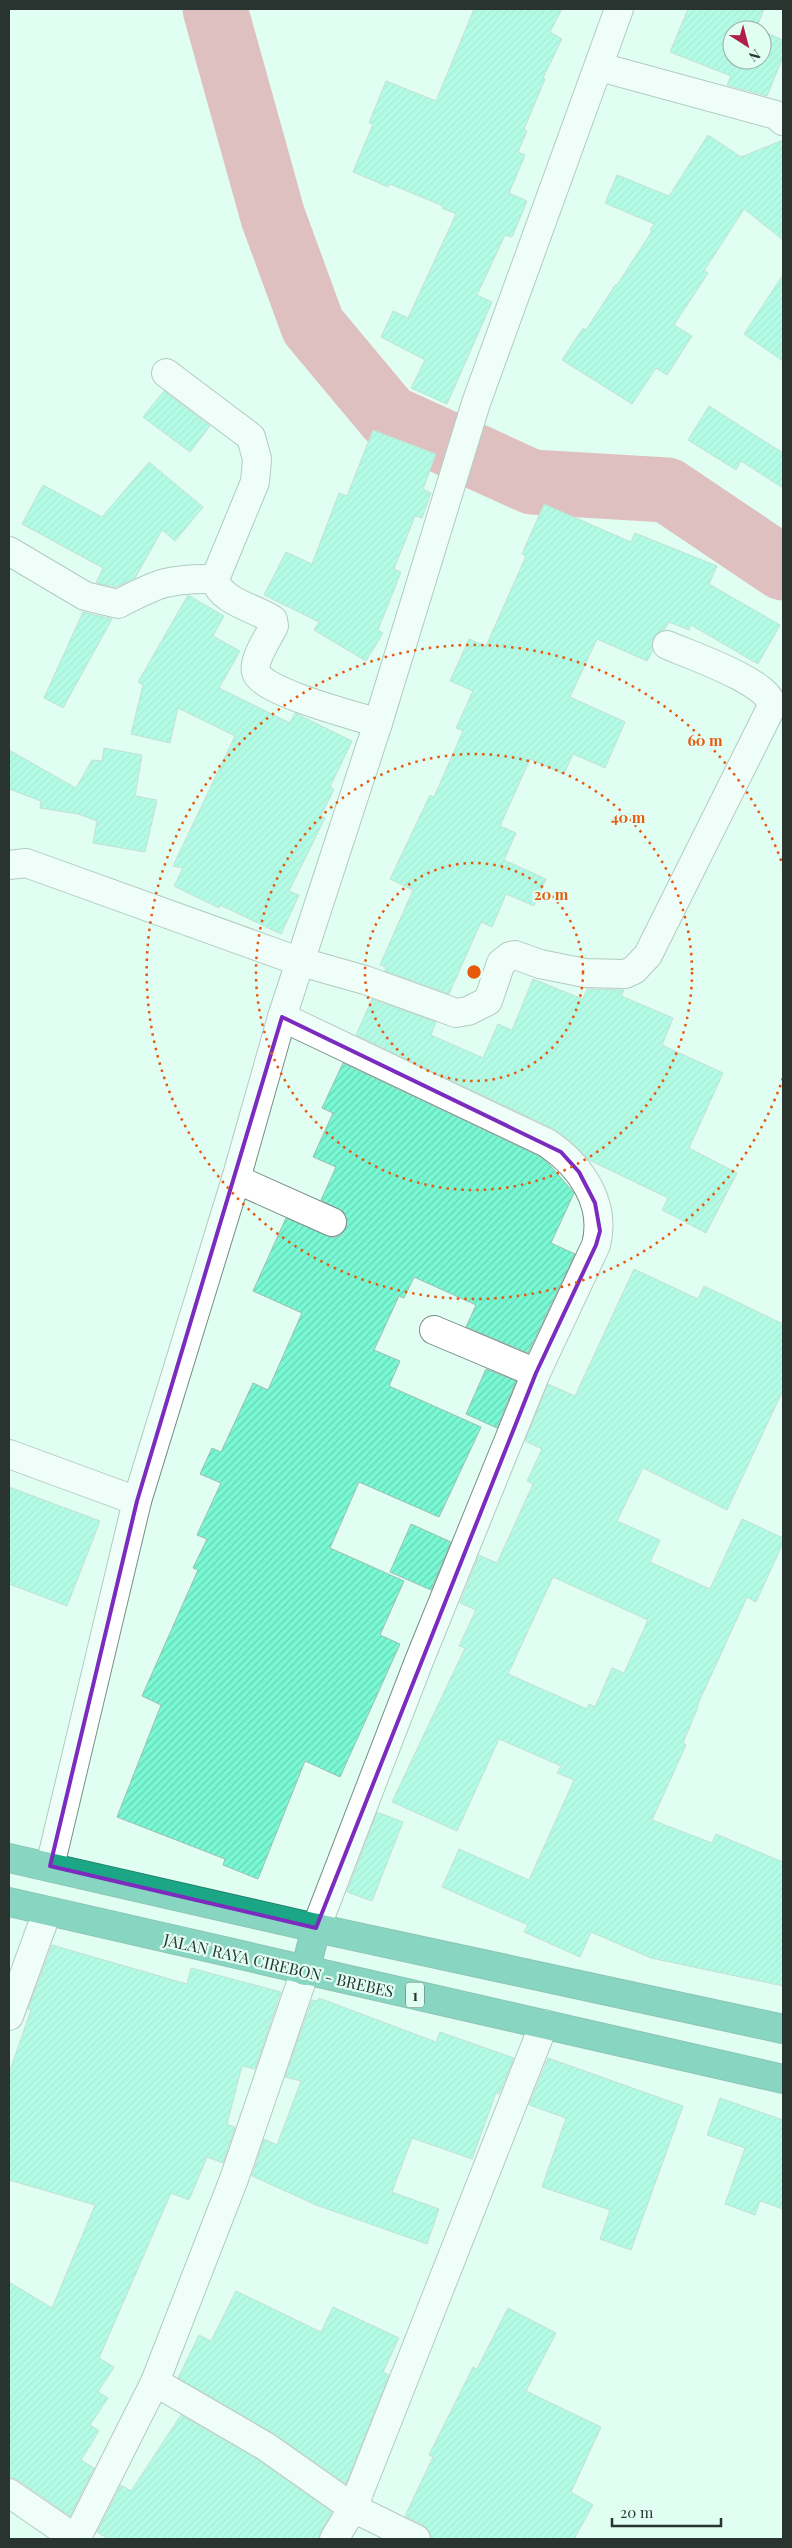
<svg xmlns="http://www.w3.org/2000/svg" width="792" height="2548" font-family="'Playfair Display',serif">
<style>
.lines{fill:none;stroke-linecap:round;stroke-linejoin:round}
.river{stroke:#dc7785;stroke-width:65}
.building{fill:url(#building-hatch);stroke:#a1bdb3;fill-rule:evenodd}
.street-casing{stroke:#759086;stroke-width:30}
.highway-casing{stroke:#207e68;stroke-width:30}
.street{stroke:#fff;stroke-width:28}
.highway{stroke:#1ba686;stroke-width:28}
.marked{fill:none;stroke:#7b2cbf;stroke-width:4;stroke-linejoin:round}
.ring{fill:none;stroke:#e8590c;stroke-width:2.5;stroke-dasharray:2.5 5}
.labels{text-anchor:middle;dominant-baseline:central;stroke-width:4.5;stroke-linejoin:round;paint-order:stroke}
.shield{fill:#e1fef3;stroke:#60716b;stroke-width:1}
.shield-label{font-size:15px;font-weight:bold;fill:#293431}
.street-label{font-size:16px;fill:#293431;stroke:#e1fef3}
.centre{fill:#e8590c;stroke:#e1fef3;stroke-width:2.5}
.ring-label{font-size:15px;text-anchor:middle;font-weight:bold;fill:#e8590c;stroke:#e1fef3;stroke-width:4.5;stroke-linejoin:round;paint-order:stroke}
</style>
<defs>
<pattern id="building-hatch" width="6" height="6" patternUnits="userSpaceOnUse" patternTransform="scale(1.25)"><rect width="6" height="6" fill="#78f8d3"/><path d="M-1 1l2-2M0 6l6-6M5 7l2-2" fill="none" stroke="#68d5b6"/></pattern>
</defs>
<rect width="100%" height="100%" fill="#e1fef3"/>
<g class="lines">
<!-- river -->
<path class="river" d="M215 9 273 217 313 326 389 417 532 482 667 490 783 568"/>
</g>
<!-- building -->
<g class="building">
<path d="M474 9H562L550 32 562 39 543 78 545 79 524 129 527 131 518 152 525 155 509 193 527 201 512 237 505 235 477 295 492 302 447 404 411 388 425 360 381 337 393 311 408 318 456 214 442 208 443 206 390 184 388 187 353 172 373 124 369 123 386 81 436 101Z"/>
<path d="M688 9H764L756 29 759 30H732V60H762V31L783 40V57L767 96 727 85 731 76 670 52Z"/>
<path d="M708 135 741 157 783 140V240L744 209 704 271 708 273 674 325 692 336 667 375 656 368 632 404 562 360 583 328 586 330 616 284 617 285 652 231 650 230 654 224 605 203 617 175 669 196Z"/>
<path d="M783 275V361L744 334Z"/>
<path d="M164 391 210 426 190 452 143 417Z"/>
<path d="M709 406 783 453V488L741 461 736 470 688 440Z"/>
<path d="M373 430 436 454 423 489 431 493 422 518 415 516 394 569 401 572 378 630 383 633 366 661 314 630 319 622 264 595 286 552 312 564 339 493 347 496Z"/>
<path d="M149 462 203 507 175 541 162 530 135 578 116 587 96 583 103 568 22 524 43 485 102 517Z"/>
<path d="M544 504 631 542 635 533 717 566 709 584 780 625 758 664 691 625 689 630 669 622 664 630 653 639V650L647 661 597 639 570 697 625 722 605 768 573 754 564 774 530 759 500 826 516 833 504 860 546 879 534 906 506 894 492 927 481 922 449 994 385 971 386 967 380 965 413 890 390 879 430 795 434 797 463 731 456 728 473 691 450 681 469 639 486 646 526 556 522 554Z"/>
<path d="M188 595 224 616 213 636 240 651 219 688 290 723 295 713 352 741 330 787 334 789 321 816 325 818 289 891 299 895 281 934 220 905 219 908 174 886 183 868 173 866 235 736 178 708 170 743 131 734 143 685 138 682Z"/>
<path d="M83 612 112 619 63 708 44 698Z"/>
<path d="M104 748 142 755 135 796 157 800 145 852 93 843 97 821 78 814 40 808 41 801 9 789V750L76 788 92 760 102 761Z"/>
<path d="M533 979 583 999 587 989 624 990 621 996 673 1018 662 1045 723 1073 689 1148 737 1173 706 1233 662 1210 668 1198 589 1160 570 1141 554 1129 356 1035 372 999 436 1022 431 1035 483 1058 498 1024 512 1030Z"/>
<path d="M343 1063 539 1156 549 1164 574 1193 551 1243 575 1254 528 1353 466 1327 476 1305 414 1277 404 1298 399 1296 374 1350 400 1361 389 1386 481 1427 439 1517 359 1482 330 1548 404 1581 380 1635 400 1644 340 1777 305 1761 258 1879 223 1865 225 1859 117 1817 161 1705 142 1696 198 1570 193 1568 207 1539 197 1535 221 1483 200 1474 212 1448 221 1452 253 1383 268 1390 302 1313 253 1291 286 1218 333 1238 341 1235 346 1228 347 1220 344 1212 321 1200 336 1167 313 1157 333 1113 322 1108Z"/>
<path d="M634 1269 698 1299 704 1286 783 1324V1390L727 1510 643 1468 617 1521 660 1540 650 1562 710 1589 742 1519 783 1538V1543L756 1602 747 1597 697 1706 698 1707 683 1743 686 1745 652 1820 712 1843 716 1834 783 1862V1986L651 1958 591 1932 580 1957 524 1932 528 1925 442 1887 459 1849 529 1880 574 1780 557 1773 561 1766 499 1739 457 1831 392 1802 465 1648 459 1646 476 1610 460 1603 479 1555 497 1563 533 1484 527 1481 542 1449 525 1441 548 1384 575 1396ZM553 1577 648 1620 624 1673 612 1668 595 1707 589 1704 587 1709 508 1674Z"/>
<path d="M486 1369 516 1381 497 1428 466 1414Z"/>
<path d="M9 1487 100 1521 67 1606 9 1584Z"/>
<path d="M411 1524 451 1542 431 1590 390 1572Z"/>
<path d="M377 1812 403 1822 372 1901 347 1892Z"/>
<path d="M52 1945 187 1984 191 1968 281 1992 255 2069 242 2066 227 2124 235 2127 223 2163 207 2157 189 2200 171 2193 99 2358 114 2367 98 2392 108 2398 90 2425 99 2431 81 2460 94 2468 70 2516 18 2480 9 2477V2282L52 2308 95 2205 9 2180V2073L31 2010 28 2009Z"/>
<path d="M319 1998 436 2042 440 2032 514 2058 499 2094 496 2093 472 2159 412 2138 392 2192 439 2209 427 2244 316 2205 252 2176 264 2139 277 2145 301 2081 285 2077 312 2000 317 2001Z"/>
<path d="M548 2058 683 2106 631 2250 600 2239 610 2210 542 2187 566 2118 529 2105Z"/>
<path d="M720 2098 783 2120V2209L760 2201 755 2215 725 2204 745 2148 707 2135Z"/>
<path d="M236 2291 321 2332 333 2307 399 2338 383 2372 389 2375 346 2484 273 2433 178 2378 199 2335 211 2341Z"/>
<path d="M508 2308 556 2333 526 2391 601 2427 571 2492 593 2505 574 2539H431L429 2531 423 2525 405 2516 433 2457 429 2455 473 2367 477 2369Z"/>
<path d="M181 2415 257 2459 332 2512 321 2531 318 2539H108L97 2532 121 2485 131 2491Z"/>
</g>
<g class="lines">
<!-- street casing -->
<g class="street-casing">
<g id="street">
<path d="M600 67 776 115 783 121"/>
<path d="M166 373 251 437 257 459 255 482 215 579C220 602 256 608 273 620L274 626C268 638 253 659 256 672 261 692 357 716 378 723"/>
<path d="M9 551 85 596 118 604C158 583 169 578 215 579"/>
<path d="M9 865 26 863 301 962 365 980 456 1013 468 1011 488 1001 501 963 510 956 515 955 540 964 585 973 625 974 634 970 648 955 772 706C772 683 688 654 667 645"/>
<path d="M282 1017 547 1143C580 1165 607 1203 596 1245L536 1373 419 1661 316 1928"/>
<path d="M236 1179 332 1222"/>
<path d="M434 1330 536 1373"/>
<path d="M9 1454 137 1501"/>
<path d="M50 1866 137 1501 236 1179 282 1017 378 723 476 403 619 9"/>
<path d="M9 2016 47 1912"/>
<path d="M155 2382 234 2179 305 1971"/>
<path d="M9 2493 76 2539"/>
<path d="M76 2539 155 2382 265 2446 353 2508 416 2539"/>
<path d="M334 2539 353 2508 544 2024"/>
</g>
</g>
<!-- highway casing -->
<g class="highway-casing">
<g id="highway">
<path d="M9 1858 316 1928 783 2029"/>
<path d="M9 1902 783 2079"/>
<path d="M305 1971 316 1928"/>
</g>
</g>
<!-- street -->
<use href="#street" class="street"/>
<!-- highway -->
<use href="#highway" class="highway"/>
</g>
<!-- marked area -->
<path d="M0 0H792V2548H0ZM282 1017 561 1152 579 1172 595 1203 600 1231 596 1245 536 1373 316 1928 50 1866 137 1501Z" fill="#e1fef3" fill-opacity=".55" fill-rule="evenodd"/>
<path class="marked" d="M282 1017 561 1152 579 1172 595 1203 600 1231 596 1245 536 1373 316 1928 50 1866 137 1501Z"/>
<!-- distance rings -->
<g class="ring">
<circle cx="474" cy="972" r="109"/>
<circle cx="474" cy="972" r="218"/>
<path d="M783 1078A327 327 0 1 1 783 866"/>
</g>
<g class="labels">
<!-- shield labels -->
<rect class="shield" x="406" y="1982.5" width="18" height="25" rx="4"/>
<g class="shield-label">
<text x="415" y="1995">1</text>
</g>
<!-- street labels -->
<g class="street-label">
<text transform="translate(279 1965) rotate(13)">JALAN RAYA CIREBON - BREBES</text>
</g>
</g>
<circle cx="474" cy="972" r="8" class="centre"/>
<g class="ring-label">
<text x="705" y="746">60 m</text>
<text x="628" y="823">40 m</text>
<text x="551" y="900">20 m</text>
</g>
<!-- border -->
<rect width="792" height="2548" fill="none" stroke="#293431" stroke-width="20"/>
<!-- north arrow -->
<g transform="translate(747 45) rotate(144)"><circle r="24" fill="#e1fef3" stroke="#97ada5"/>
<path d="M0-4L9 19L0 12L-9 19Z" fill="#b11e47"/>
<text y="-8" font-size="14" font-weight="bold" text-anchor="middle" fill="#293431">N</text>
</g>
<!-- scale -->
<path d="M612 2518v8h109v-8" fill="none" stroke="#293431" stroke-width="2.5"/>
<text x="620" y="2518" font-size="15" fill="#293431" stroke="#e1fef3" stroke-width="4" paint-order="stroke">20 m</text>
</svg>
